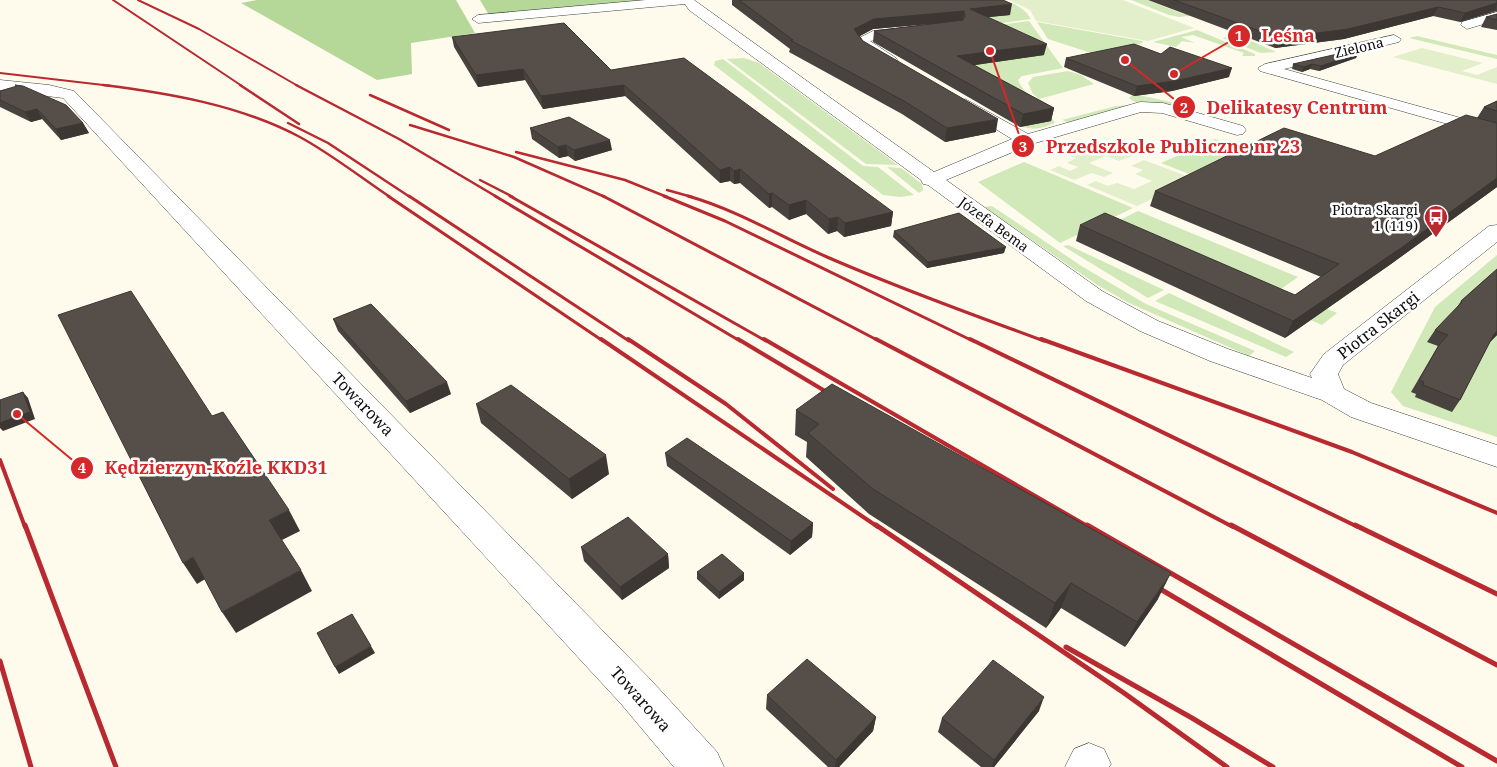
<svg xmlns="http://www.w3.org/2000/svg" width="1497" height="767" font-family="'Noto Serif',serif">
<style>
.green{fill:#d1e8b8}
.forest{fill:#b5d898}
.pitch{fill:#e2efca}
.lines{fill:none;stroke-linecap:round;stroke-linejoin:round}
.street-casing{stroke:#404040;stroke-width:1}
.street{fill:#fff;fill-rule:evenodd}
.rail-far4{stroke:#b82930;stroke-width:2}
.rail-far3{stroke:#b82930;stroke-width:2.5}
.rail-far2{stroke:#b82930;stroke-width:3}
.rail-far1{stroke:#b82930;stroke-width:4}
.rail{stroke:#b82930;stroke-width:5}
.wall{fill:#49433f}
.shaded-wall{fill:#3c3733}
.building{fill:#554e49;stroke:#3c3733}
.labels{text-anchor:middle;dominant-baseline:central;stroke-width:5;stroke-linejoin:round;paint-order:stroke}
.far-street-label{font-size:14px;fill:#0d0d0d;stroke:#fff}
.far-poi-label{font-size:14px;fill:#0d0d0d;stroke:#fff;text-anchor:end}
.street-label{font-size:16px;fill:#0d0d0d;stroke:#fff}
.leader{fill:none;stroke:#d62828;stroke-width:2}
.callout-dot{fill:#d62828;stroke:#fff;stroke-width:2}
.mark-label{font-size:15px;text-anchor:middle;font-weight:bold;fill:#fff}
.callout-label{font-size:18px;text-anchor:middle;font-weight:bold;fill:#d62828;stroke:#fff;stroke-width:5;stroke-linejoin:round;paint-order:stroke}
</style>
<rect width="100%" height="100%" fill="#fefbed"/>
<!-- green -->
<g class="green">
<path d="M979 0C1002 0 1019 0 1031 19L995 24 953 2Z"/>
<path d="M1131 0H1147L1183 14H1210L1179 17 1169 15Z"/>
<path d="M1029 21 1063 68 1022 76 1018 80C1026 98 1046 106 1055 123 1039 129 1031 132 1015 123L911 36Z"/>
<path d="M1037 22 1142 41 1143 43 1094 54 1048 39Z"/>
<path d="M1197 30 1255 54V56H1242L1244 53 1193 35 1181 37 1195 43 1182 41 1176 47 1153 42Z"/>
<path d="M1243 35 1249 37 1251 41 1276 52 1261 53 1222 38Z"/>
<path d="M1417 36 1497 55V59L1409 38Z"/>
<path d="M744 58 759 63 898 165 866 164 727 59Z"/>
<path d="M723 59 863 166 878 167 914 195 900 197 883 195 714 65 715 61Z"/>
<path d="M1068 71 1081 75 1094 84 1039 99 1033 94 1028 83 1033 77Z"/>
<path d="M1134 94 1180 104C1168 110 1140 108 1129 98Z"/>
<path d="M1129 105 1069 123 1062 120 1116 106Z"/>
<path d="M1215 139 1245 150 1197 177 1161 163Z"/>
<path d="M1024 162 1133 208 1060 243 978 182Z"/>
<path d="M887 167 901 168 922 184 923 190 919 193Z"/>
<path d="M992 206 1083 267 1146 304 1255 351 1249 356 1127 302 1096 284 984 207Z"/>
<path d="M1138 211 1298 277 1281 289 1337 313 1322 325 1103 228Z"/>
<path d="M1068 245 1164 290 1148 298 1063 246Z"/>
<path d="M1497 255V437L1403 406 1391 392 1435 307Z"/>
<path d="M1169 293 1294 352 1286 357 1155 301Z"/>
</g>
<!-- forest -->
<g class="forest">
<path d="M257 0H456L475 33 411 43 412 74 377 80 241 3Z"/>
<path d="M480 0H649L489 15Z"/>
</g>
<!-- pitch -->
<g class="pitch">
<path d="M1009 0H1123L1194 28 1148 41 1036 21 1030 10Z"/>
<path d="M1422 48 1483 63 1462 71 1477 75 1497 67V84L1393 57Z"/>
<path d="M1063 146 1086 155 1094 152 1106 156 1115 152 1104 148 1107 146 1132 156 1119 161 1106 156 1089 163 1113 173 1104 177 1092 173 1074 180 1050 170 1059 166 1070 171 1078 167 1067 163 1076 158 1054 150Z"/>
<path d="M1144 160 1194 179 1137 206 1087 185 1096 181 1108 186 1117 183 1134 189 1152 181 1135 174 1143 170 1131 166Z"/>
</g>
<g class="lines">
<!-- street casing -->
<g class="street-casing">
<g id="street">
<path d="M646 0H694L934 172 1012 139 959 107 957 104 965 99 1028 134 1140 102 1163 103 1243 126 1246 130 1243 134 1237 135 1162 113 1141 112 1032 144 946 180 1102 291 1158 321 1228 349 1312 378 1310 374 1324 354 1489 226 1497 225V242L1343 365 1338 374 1344 389 1371 403 1497 445V467L1351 417 1322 400 1210 361 1140 331 1086 301 928 185 923 184 921 180 689 10 685 4 478 23 472 19 478 15Z"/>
<path d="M1497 12V20L1467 29 1461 25 1462 22Z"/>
<path d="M911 27 916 28 918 31 916 34 870 41 896 58 898 61 891 65 863 51 855 40 873 31Z"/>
<path d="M1394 35 1401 39 1399 42 1284 69 1497 128V138L1260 71 1258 68 1265 64Z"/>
<path d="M0 80 49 85 74 91 650 679 717 752 724 767H674L622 705 63 98 0 90Z"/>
<path d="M1089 743 1104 749 1111 764 1109 767H1065L1074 749Z"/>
</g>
</g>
<!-- street -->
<use href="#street" class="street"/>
<!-- rail-far4 -->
<g class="rail-far4">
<path d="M113 0 242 86"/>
<path d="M138 0 199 29 298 86"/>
<path d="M0 73 112 86"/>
</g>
<!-- rail-far3 -->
<g class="rail-far3">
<path d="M103 85C168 93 239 105 298 136 330 153 360 177 390 197"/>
<path d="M240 85 299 124"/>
<path d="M296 85 399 139 497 197"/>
<path d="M370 95 449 130"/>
<path d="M288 123 328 143 410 197"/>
<path d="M410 125 514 157 605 197"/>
<path d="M516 152 625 180 667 197"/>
<path d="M480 180 513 197"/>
<path d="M667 190 692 197"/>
</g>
<!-- rail-far2 -->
<g class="rail-far2">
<path d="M388 196 603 341"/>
<path d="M409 196 629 341"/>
<path d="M495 196 740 341"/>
<path d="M510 196 766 341"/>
<path d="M603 196 879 341"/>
<path d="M664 196 725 221 973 341"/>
<path d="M688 196C737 210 781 237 827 257 898 288 971 314 1044 341"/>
</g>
<!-- rail-far1 -->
<g class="rail-far1">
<path d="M601 339 878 527"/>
<path d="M628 339 726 404 833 489"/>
<path d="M738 339 835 397"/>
<path d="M764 339 1089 527"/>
<path d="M876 339 1233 527"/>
<path d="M970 339 1358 527"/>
<path d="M1041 339 1352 452 1497 513"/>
<path d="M0 460 25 527"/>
</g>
<!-- rail -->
<g class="rail">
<path d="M25 525 116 767"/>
<path d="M876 525 1124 693 1227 767"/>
<path d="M1087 525 1497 761"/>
<path d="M1231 525 1497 665"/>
<path d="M1355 525 1497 594"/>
<path d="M1150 583 1462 767"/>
<path d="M1066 647 1192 718 1273 767"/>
<path d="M0 661 31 767"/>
</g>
</g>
<!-- wall -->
<g class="wall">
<path d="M732 0H1003L1010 15 988 17 1044 55 974 65 1054 108 1051 121 1020 127 873 42 874 31 930 24 873 29 859 36 863 41 996 132 945 142 902 114 789 52 790 49 732 5Z"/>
<path d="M1148 0H1497V11L1460 22 1433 16 1344 39 1275 48Z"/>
<path d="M1497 14V30L1481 27 1486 17Z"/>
<path d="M452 37 611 70 893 212 891 226 844 237 837 231 828 234 806 214 789 220 772 207 769 208 740 183 734 184 730 181 720 183 625 96 543 109 525 80 478 87 454 47Z"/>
<path d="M1358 53 1356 58 1319 71 1310 69 1302 72 1292 69 1293 64Z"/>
<path d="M1066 58 1229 77 1172 91 1134 96 1064 67Z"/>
<path d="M0 91 83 123 89 133 61 140 42 119 31 122 0 107Z"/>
<path d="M1497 101V187L1391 264 1285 338 1076 241 1080 225 1295 295 1321 277 1150 206 1155 191 1375 156 1477 118 1484 107Z"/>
<path d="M530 128 612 150 575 161 568 156 559 158 532 139Z"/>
<path d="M894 231 1004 253 927 268 893 237Z"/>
<path d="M1490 275 1497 335 1490 342 1460 400 1452 412 1415 397 1416 394 1411 392 1438 346 1427 342 1435 330 1456 309 1461 301Z"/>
<path d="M333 319 451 394 410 413 338 331Z"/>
<path d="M476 404 609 474 572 499 481 423Z"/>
<path d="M796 410 1158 599 1125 647 1061 608 1046 628 869 514 806 457 807 442 795 435Z"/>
<path d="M665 453 813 523 812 537 790 555 667 466Z"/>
<path d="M581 547 668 554 669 568 622 600 584 561Z"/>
<path d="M697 572 744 573V580L719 599 697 579Z"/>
<path d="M767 695 876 717 873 731 839 767H828L766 709Z"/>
<path d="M1039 711 994 767H981L938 732 942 718Z"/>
</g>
<!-- shaded-wall -->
<g class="shaded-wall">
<path d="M1497 3 1496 10 1460 22 1465 13Z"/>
<path d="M1012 4 1010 15 969 19 970 9Z"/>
<path d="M1438 7 1433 16 1344 39 1275 48 1279 38Z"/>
<path d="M964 11 962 21 873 29 853 40 854 29 874 19Z"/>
<path d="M1047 44 1044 55 955 68 957 56Z"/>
<path d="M1358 53 1356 58 1319 71 1321 66Z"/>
<path d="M1312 64 1310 69 1302 72 1304 67Z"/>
<path d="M1232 68 1229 77 1172 91 1134 96 1137 86Z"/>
<path d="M523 69 525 80 478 87 476 75Z"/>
<path d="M624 85 625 96 543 109 541 96Z"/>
<path d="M1054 108 1051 121 1020 127 1023 114Z"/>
<path d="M37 109 42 119 31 122 25 112Z"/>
<path d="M998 119 996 132 945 142 947 128Z"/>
<path d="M83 123 89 133 61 140 56 129Z"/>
<path d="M610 140 612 150 575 161 574 150Z"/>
<path d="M566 145 568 156 559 158 558 147Z"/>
<path d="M730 167V181L720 183V170Z"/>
<path d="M740 169V183L734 184V171Z"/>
<path d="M1497 178V187L1391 264 1285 338 1293 321Z"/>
<path d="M772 193V207L769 208V194Z"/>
<path d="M806 200V214L789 220V205Z"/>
<path d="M893 212 891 226 844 237 845 223Z"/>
<path d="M838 217 837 231 828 234 829 219Z"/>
<path d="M1006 247 1004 253 927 268 928 262Z"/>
<path d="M1497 331V335L1486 346 1494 334Z"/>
<path d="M447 382 451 394 410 413 406 401Z"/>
<path d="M23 392 28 398 35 419 3 431 0 428V423Z"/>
<path d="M606 455 609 474 572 499 569 479Z"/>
<path d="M289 510 300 531 280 541 269 520Z"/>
<path d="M813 523 812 537 790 555 791 541Z"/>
<path d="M668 554 669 568 622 600 620 587Z"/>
<path d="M193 557 207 578 197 584 183 563Z"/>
<path d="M301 570 312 591 236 633 222 612Z"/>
<path d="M744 573V580L719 599V592Z"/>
<path d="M1171 573 1158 599 1125 647 1137 622Z"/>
<path d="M1071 583 1061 608 1046 628 1055 603Z"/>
<path d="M371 646 375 653 339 674 335 667Z"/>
<path d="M1044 697 1039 711 994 767H992L994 760Z"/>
<path d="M876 717 873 731 839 767H835L836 760Z"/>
</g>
<!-- building -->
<g class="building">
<path d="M739 0H1003L1012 4 970 9 1047 44 957 56 1054 108 1023 114 874 31 963 20 965 16 964 11 874 19 854 29 863 41 998 119 947 128 904 101 790 40H793Z"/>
<path d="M1174 0H1497V3L1465 13 1438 7 1348 29 1279 38Z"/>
<path d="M1497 14V20L1486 17Z"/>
<path d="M564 23 611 70 684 58 893 212 845 223 838 217 829 219 806 200 789 205 772 193 769 194 740 169 734 171 730 167 720 170 624 85 541 96 523 69 476 75 452 37Z"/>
<path d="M1134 44 1161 54 1170 47 1232 68 1175 81 1137 86 1066 58Z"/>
<path d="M1351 51 1358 53 1321 66 1312 64 1304 67 1293 64Z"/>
<path d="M15 85 23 86 66 105 83 123 56 129 37 109 25 112 0 100V91L17 86Z"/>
<path d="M1497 101V111L1484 107Z"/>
<path d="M1466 115 1497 123V178L1401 248 1293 321 1080 225 1105 213 1295 295 1339 264 1155 191 1284 128 1375 156Z"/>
<path d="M569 117 610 140 574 150 566 145 558 147 530 128Z"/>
<path d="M959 213 1006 247 928 262 894 231Z"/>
<path d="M1497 269V331L1494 334 1460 400 1423 385 1424 382 1419 380 1439 345 1448 335 1435 330 1462 302 1461 301Z"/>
<path d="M131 291 212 416 223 412 289 510 269 520 301 570 222 612 193 557 183 563 58 315Z"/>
<path d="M371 304 447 382 406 401 333 319Z"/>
<path d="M832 384 1171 573 1137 622 1071 583 1055 603 873 489 808 433 819 424 796 410Z"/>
<path d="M511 385 606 455 569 479 476 404Z"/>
<path d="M23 392 30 412 0 423V400Z"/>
<path d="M687 438 813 523 791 541 665 453Z"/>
<path d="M628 517 668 554 620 587 581 547Z"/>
<path d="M722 554 744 573 719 592 697 572Z"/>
<path d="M352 614 371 646 335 667 317 633Z"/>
<path d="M807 659 876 717 836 760 767 695Z"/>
<path d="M993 660 1044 697 994 760 942 718Z"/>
</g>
<!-- icons -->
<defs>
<g id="bus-pin" transform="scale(1.25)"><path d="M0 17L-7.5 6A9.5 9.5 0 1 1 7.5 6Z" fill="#b82930" stroke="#fff"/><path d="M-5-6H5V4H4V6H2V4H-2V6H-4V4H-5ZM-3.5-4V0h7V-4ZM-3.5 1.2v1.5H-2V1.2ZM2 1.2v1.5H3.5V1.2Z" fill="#fff"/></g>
</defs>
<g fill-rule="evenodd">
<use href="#bus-pin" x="1436" y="217"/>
</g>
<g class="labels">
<!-- far-street labels -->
<g class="far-street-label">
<text transform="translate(1359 47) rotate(-13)">Zielona</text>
<text transform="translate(994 224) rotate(36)">Józefa Bema</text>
</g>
<!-- far-poi labels -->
<g class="far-poi-label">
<text x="1418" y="209">Piotra Skargi<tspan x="1418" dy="16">1 (119)</tspan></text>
</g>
<!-- street labels -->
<g class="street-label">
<text transform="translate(1378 325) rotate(-38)">Piotra Skargi</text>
<text transform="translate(363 404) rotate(46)">Towarowa</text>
<text transform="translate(641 699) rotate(48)">Towarowa</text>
</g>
</g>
<!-- callouts -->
<path class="leader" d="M1174 74L1239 36M1125 60L1184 107M990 51L1023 146M17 414L82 468"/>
<g class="callout-dot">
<circle cx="1174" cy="74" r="5"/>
<circle cx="1125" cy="60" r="5"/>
<circle cx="990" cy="51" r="5"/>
<circle cx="17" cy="414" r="5"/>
<circle cx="1239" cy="36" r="12"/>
<circle cx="1184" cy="107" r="12"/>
<circle cx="1023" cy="146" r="12"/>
<circle cx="82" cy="468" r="12"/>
</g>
<g class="mark-label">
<text x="1239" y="41">1</text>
<text x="1184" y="113">2</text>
<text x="1023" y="152">3</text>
<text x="82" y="473">4</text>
</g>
<g class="callout-label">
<text x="1288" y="42">Leśna</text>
<text x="1297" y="114">Delikatesy Centrum</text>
<text x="1173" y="153">Przedszkole Publiczne nr 23</text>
<text x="216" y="474">Kędzierzyn-Koźle KKD31</text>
</g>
</svg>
